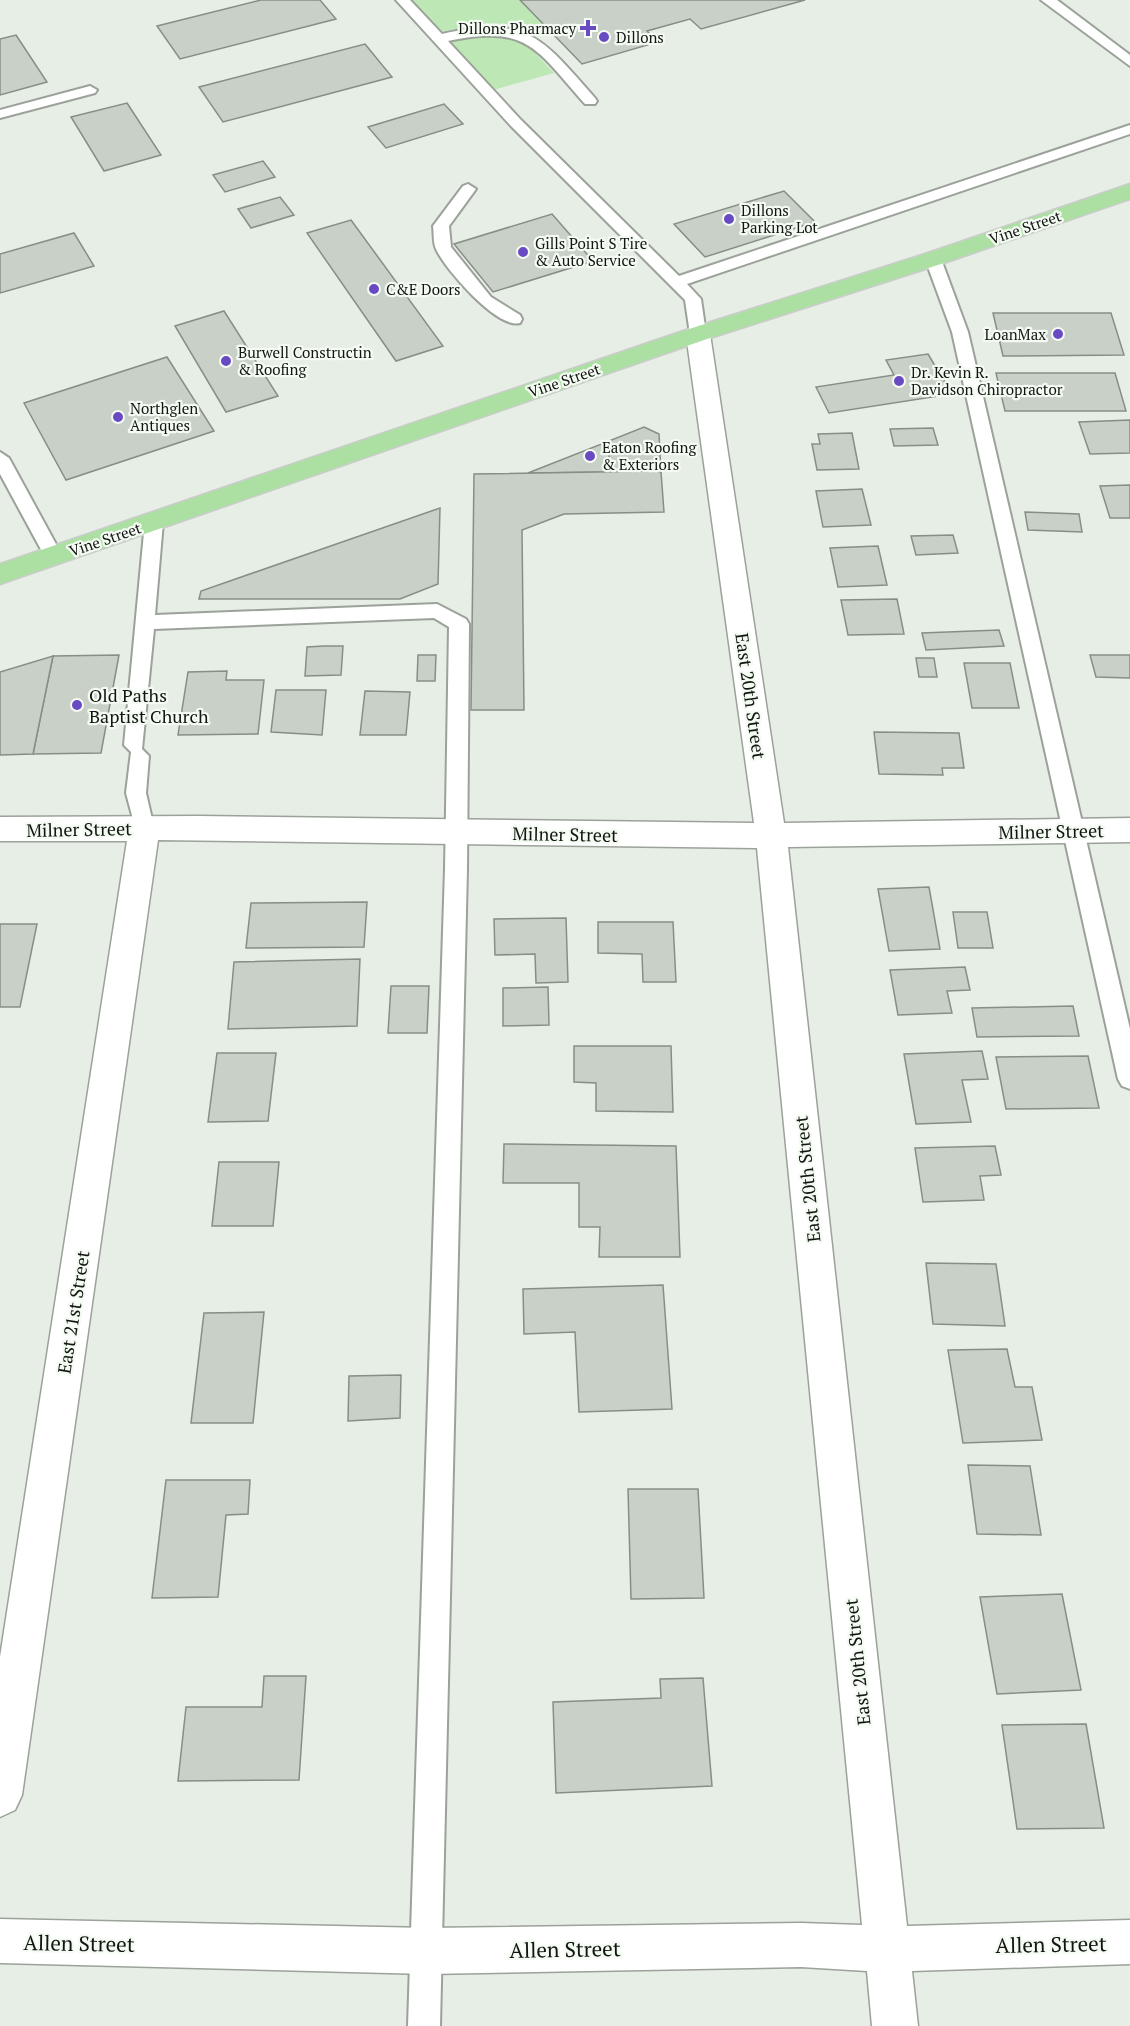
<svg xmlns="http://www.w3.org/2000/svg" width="1130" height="2026" font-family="'PT Serif',serif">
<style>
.green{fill:#bde7b5}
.building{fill:#c9d0c7;stroke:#878e86;stroke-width:1.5}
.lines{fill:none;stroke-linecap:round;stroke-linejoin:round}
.lane-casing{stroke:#9ba299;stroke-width:4}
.street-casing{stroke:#9ba299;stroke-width:3}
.primary-casing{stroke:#cbcccb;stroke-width:3}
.lane{fill:#fff;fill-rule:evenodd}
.street{fill:#fff;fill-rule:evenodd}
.primary{fill:#ace0a3;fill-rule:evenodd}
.poi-dot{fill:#694ac3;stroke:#f4fbf2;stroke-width:2}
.labels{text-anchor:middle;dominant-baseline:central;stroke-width:4.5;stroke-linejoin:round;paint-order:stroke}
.far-poi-label{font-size:15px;fill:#131512;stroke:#f4fbf2;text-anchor:start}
.far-street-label{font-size:15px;fill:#131512;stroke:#f4fbf2}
.poi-label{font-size:18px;fill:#131512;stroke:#f4fbf2;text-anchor:start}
.street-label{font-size:18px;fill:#131512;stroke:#f4fbf2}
.near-street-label{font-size:21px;fill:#131512;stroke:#f4fbf2}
</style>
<rect width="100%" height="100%" fill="#e6eee5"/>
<!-- green -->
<g class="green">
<path d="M403 0H520L545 26 487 23 434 33Z"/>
<path d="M489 32 523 40 554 73 493 90 449 43Z"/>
</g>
<!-- building -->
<g class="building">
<path d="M261 0H320L336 19 180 59 157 26Z"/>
<path d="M520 0H805L701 29 690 19 647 31 658 42 582 64Z"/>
<path d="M16 35 47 82 0 95V39Z"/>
<path d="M365 44 392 77 223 122 199 87Z"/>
<path d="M127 103 161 155 104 171 71 117Z"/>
<path d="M444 104 463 124 386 148 368 127Z"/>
<path d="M263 161 275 177 225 192 213 175Z"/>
<path d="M784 191 815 222 705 257 674 224Z"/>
<path d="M280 197 294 215 251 228 238 209Z"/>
<path d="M552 214 593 261 493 292 454 244Z"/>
<path d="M351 220 443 346 396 361 307 233Z"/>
<path d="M74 233 94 266 0 293V254Z"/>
<path d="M224 311 278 396 226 412 175 326Z"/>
<path d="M993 313H1111L1124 355 1003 356Z"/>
<path d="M928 354 952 394 829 413 816 387 894 375 886 360Z"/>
<path d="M167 357 214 431 66 480 24 403Z"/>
<path d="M996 373H1115L1126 411H1005Z"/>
<path d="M1130 420V453L1090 454 1079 422Z"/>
<path d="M644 427 659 434 661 472H609V441Z"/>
<path d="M933 428 938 445 894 446 890 429Z"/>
<path d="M852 433 859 469 817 470 812 444H820L818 434Z"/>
<path d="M609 441V472L528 473Z"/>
<path d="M656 471 661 472 664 512 564 514 522 530 524 710H471L474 474Z"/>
<path d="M1130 485V518H1110L1100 486Z"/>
<path d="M862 489 871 525 823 527 816 491Z"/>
<path d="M440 508 438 584 400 599H199L201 591Z"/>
<path d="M1025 512 1079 514 1082 532 1028 530Z"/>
<path d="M953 535 958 553 916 555 911 536Z"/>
<path d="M878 546 887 585 838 587 830 548Z"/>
<path d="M897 599 904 634 848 635 841 600Z"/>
<path d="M999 630 1004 646 926 650 922 633Z"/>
<path d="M324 646H343L341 675 305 676 307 647Z"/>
<path d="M119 655 101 753 33 754 53 656Z"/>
<path d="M418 655H436L435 681H417Z"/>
<path d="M1090 655H1130V678L1096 677Z"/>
<path d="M53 656 33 754 0 755V672Z"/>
<path d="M916 658H934L937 677H919Z"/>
<path d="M964 663H1010L1019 708H972Z"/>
<path d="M227 671 226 680H264L258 734 178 735 188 672Z"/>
<path d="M276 690H326L322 735 271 732Z"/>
<path d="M365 691 410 692 406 735H360Z"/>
<path d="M874 732 959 733 964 768H942L943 775 879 774Z"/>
<path d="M929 887 940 949 889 951 878 889Z"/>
<path d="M367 902 364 947 246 948 251 903Z"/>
<path d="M953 912H987L993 948H958Z"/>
<path d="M566 918 568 982 536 983 535 954 495 955 494 919Z"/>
<path d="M598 922H673L676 982H643L642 954 598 953Z"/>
<path d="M0 924H37L20 1007H0Z"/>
<path d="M360 959 357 1026 228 1029 234 962Z"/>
<path d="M965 967 970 990 947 991 952 1013 898 1015 890 970Z"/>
<path d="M391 986H429L427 1033H388Z"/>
<path d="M548 987 549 1025 503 1026V988Z"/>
<path d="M1073 1006 1079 1036 977 1037 972 1008Z"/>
<path d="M574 1046H671L673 1112 596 1111V1083L574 1082Z"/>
<path d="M982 1051 988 1079 962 1080 971 1122 916 1124 904 1054Z"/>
<path d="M217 1053H276L268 1121 208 1122Z"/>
<path d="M1088 1056 1099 1108 1006 1109 996 1057Z"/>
<path d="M504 1144 676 1146 680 1257H599L600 1227H579V1183H503Z"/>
<path d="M995 1146 1001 1175 980 1176 984 1200 923 1202 915 1148Z"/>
<path d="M219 1162H279L273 1226H212Z"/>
<path d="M926 1263 996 1264 1005 1326 933 1324Z"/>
<path d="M663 1285 672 1409 579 1412 575 1332 524 1334 523 1289Z"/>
<path d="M264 1312 253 1423H191L204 1313Z"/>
<path d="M1007 1349 1015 1387H1032L1042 1440 963 1443 948 1350Z"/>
<path d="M401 1375 400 1418 348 1421 349 1376Z"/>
<path d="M968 1465 1030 1466 1041 1535 977 1534Z"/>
<path d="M166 1480H250L248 1514 226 1515 218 1597 152 1598Z"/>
<path d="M628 1489H698L704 1598 631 1599Z"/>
<path d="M1062 1594 1081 1690 997 1694 980 1597Z"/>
<path d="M264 1676H306L299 1780 178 1781 186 1707H262Z"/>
<path d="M703 1678 712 1786 556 1793 553 1702 661 1698 660 1679Z"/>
<path d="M1086 1724 1104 1828 1017 1829 1002 1725Z"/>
</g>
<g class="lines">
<!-- lane casing -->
<g class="lane-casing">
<g id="lane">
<path d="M396 0H410L442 34C528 15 541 37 595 98L597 101 595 104H585C536 49 528 24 448 41L521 120 679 276 1130 125V134L687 284 701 299 706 334 698 339 690 334 685 300 511 126Z"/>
<path d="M1041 0H1057L1130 55V66Z"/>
<path d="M90 86 97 90 95 93 0 118V110Z"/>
<path d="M468 184 476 189 449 226 451 247 491 297 520 315 522 319 520 323C497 329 445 269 436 249 433 243 434 233 433 226L463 186Z"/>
<path d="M933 254 941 259 968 332 1130 1029V1089L1122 1086 1118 1079 952 332 925 259Z"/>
<path d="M0 452 9 458 63 557 61 562H47L45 557 0 474Z"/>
<path d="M154 516 160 518 163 522 155 615 437 604 466 619 469 624 467 869 440 2026H408L445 869 449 627 434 618 154 629 142 749 149 756 146 793 154 828 151 834 144 836 137 834 126 793 131 752 124 745 145 522 148 518Z"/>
</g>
</g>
<!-- street casing -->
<g class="street-casing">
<path id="street" d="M698 326 707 329 710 334 784 823 1130 818V842L788 847 907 1926 1130 1920V1964L912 1971 918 2026H872L867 1971 801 1967 427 1974 0 1963V1919L427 1928 801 1923 862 1925 757 848 158 840 22 1795 15 1810 0 1817V1657L127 841H0V817L198 816 754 823 686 334 689 329Z"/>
</g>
<!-- primary casing -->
<g class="primary-casing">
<path id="primary" d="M1130 184V199L941 264 707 339 0 584V564L689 329 925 254Z"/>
</g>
<!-- lane -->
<use href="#lane" class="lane"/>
<!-- street -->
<use href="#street" class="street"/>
<!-- primary -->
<use href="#primary" class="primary"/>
</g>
<!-- markers -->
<g class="poi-dot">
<path d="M585 19h6v6h6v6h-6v6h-6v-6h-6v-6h6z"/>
<circle cx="604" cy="37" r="6"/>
<circle cx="729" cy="219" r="6"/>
<circle cx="523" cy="252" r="6"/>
<circle cx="374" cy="289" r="6"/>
<circle cx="1058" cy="334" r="6"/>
<circle cx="226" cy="361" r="6"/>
<circle cx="899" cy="381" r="6"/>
<circle cx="118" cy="417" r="6"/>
<circle cx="590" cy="456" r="6"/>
<circle cx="77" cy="705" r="6"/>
</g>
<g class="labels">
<!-- far-poi labels -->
<g class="far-poi-label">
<text x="576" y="28" text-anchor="end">Dillons Pharmacy</text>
<text x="616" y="37">Dillons</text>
<text x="741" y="210">Dillons<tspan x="741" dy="17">Parking Lot</tspan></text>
<text x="535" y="243">Gills Point S Tire<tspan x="535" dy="17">&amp; Auto Service</tspan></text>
<text x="386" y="289">C&amp;E Doors</text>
<text x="1046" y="334" text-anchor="end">LoanMax</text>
<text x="238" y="352">Burwell Constructin<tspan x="238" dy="17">&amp; Roofing</tspan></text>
<text x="911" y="372">Dr. Kevin R.<tspan x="911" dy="17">Davidson Chiropractor</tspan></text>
<text x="130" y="408">Northglen<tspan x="130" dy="17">Antiques</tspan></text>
<text x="602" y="447">Eaton Roofing<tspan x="602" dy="17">&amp; Exteriors</tspan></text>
</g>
<!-- far-street labels -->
<g class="far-street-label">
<text transform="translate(1025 227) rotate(-19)">Vine Street</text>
<text transform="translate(564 380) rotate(-19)">Vine Street</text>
<text transform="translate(105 539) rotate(-19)">Vine Street</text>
</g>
<!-- poi labels -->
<g class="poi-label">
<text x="89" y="695">Old Paths<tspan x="89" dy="21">Baptist Church</tspan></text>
</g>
<!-- street labels -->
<g class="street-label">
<text transform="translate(751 696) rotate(82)">East 20th Street</text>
<text transform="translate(79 829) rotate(-1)">Milner Street</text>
<text transform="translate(1051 831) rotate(-1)">Milner Street</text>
<text transform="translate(565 834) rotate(1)">Milner Street</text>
<text transform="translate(807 1179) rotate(-96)">East 20th Street</text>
<text transform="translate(73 1312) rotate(-81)">East 21st Street</text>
<text transform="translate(857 1662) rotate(-96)">East 20th Street</text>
</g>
<!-- near-street labels -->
<g class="near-street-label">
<text transform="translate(79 1943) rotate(1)">Allen Street</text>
<text transform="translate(1051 1944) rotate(-1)">Allen Street</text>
<text transform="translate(565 1949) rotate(-1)">Allen Street</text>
</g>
</g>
</svg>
